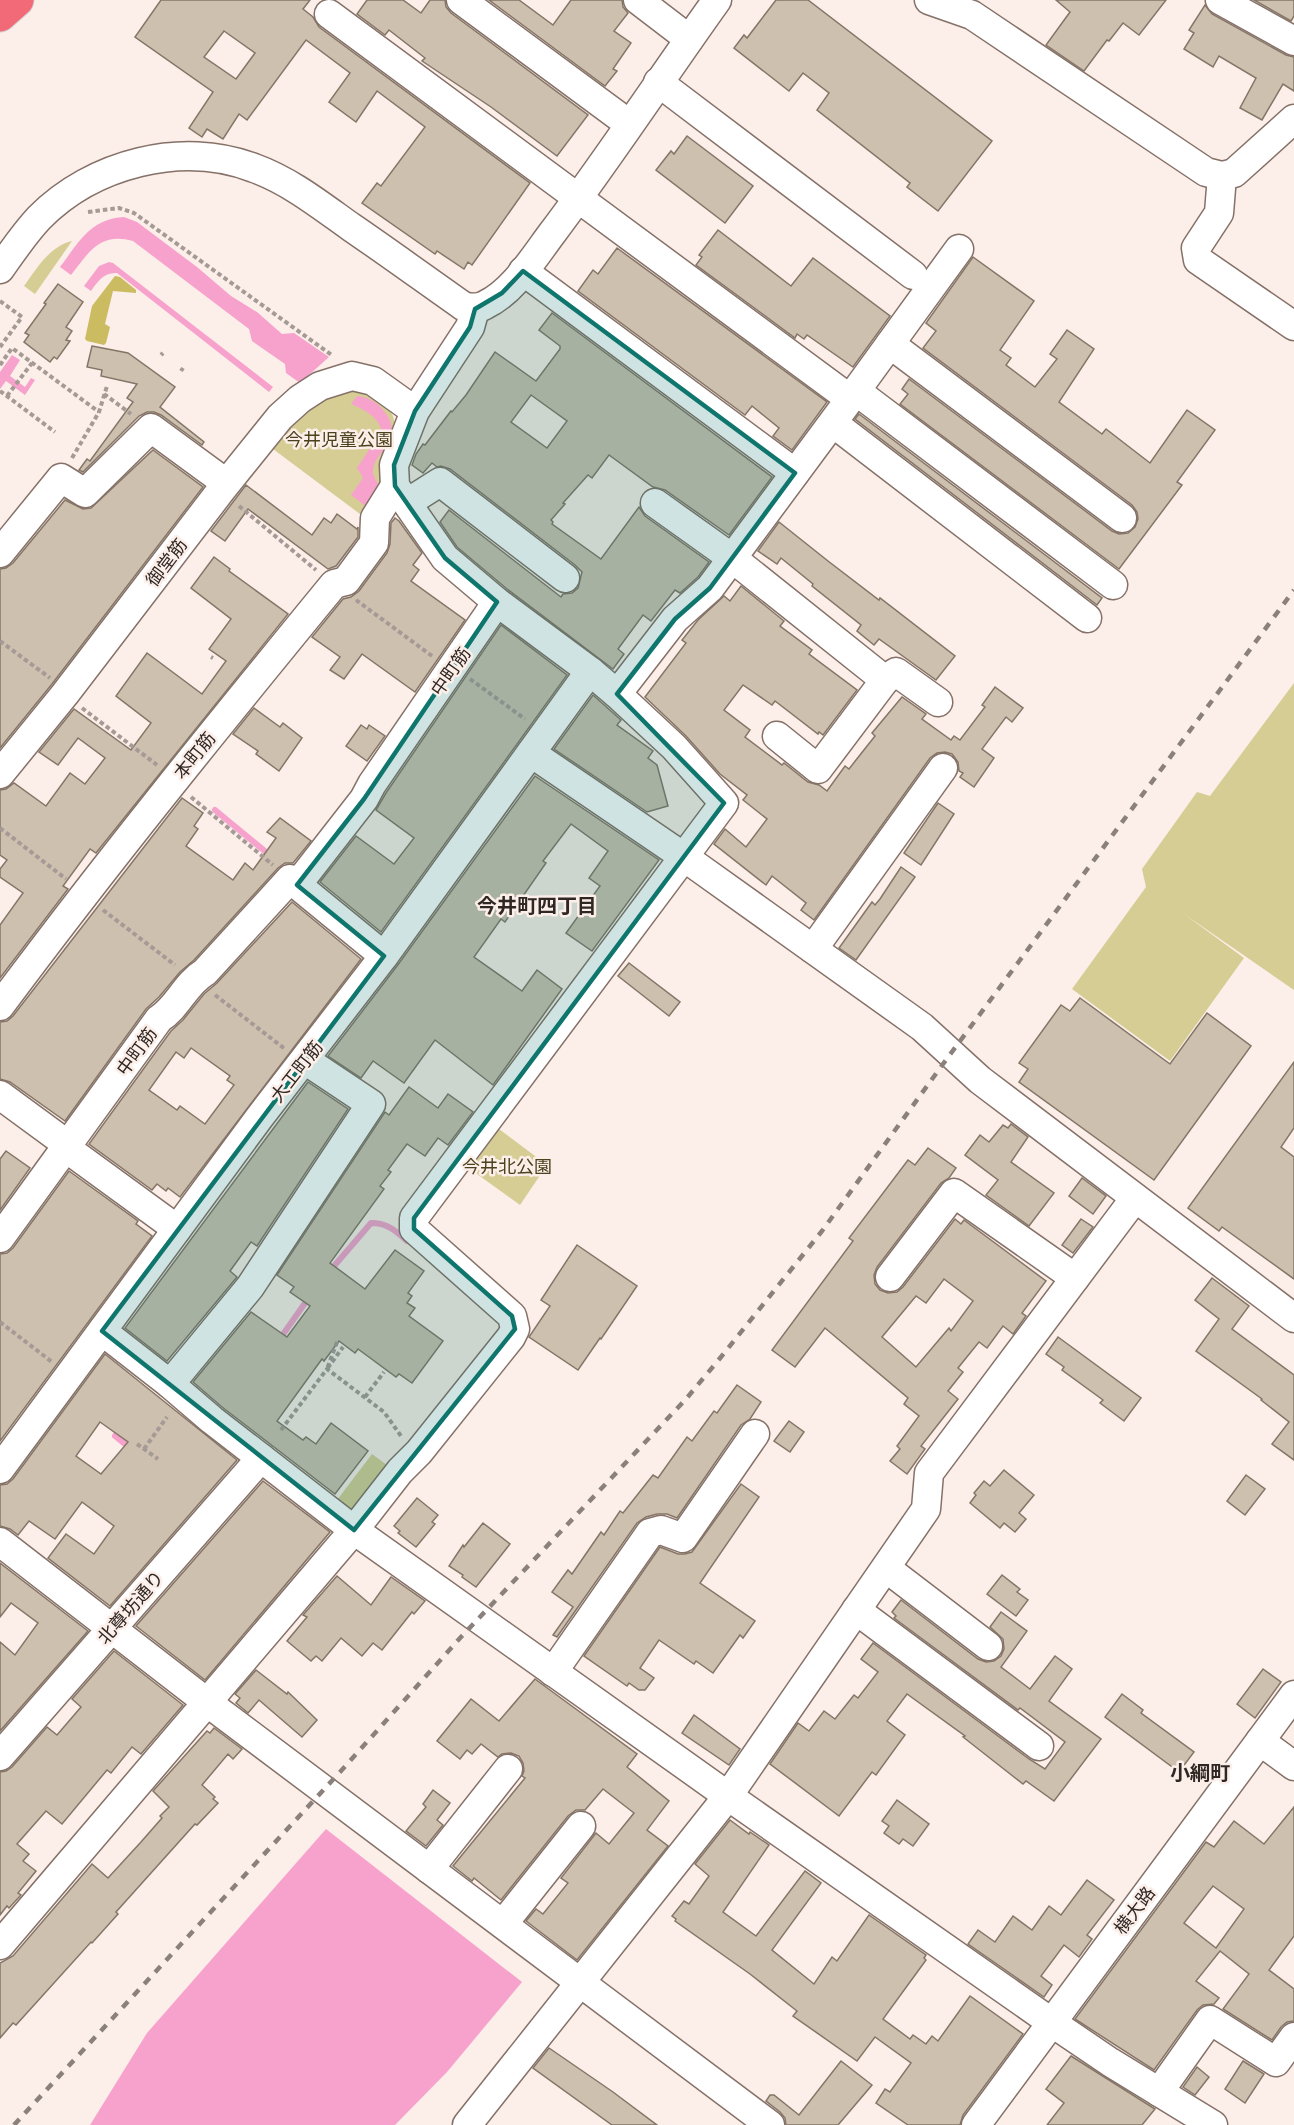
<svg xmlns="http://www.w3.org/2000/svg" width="1294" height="2125" font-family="'Open Sans','Noto Sans JP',sans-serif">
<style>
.green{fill:#d6cd95}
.forest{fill:#cbbb61}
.water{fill:#f7a2cc}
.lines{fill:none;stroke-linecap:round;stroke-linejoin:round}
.stream{stroke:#f7a2cc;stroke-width:6}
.building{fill:#cec0af;stroke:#847667;stroke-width:1.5;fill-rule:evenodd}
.minor-casing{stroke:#857168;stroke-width:31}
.highway-casing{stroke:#d1cfcf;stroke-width:35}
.path{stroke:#a59a95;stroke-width:4;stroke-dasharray:4.5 3;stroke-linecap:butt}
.minor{stroke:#fff;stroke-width:28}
.highway{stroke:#f26977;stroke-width:33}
.rail{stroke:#8b817c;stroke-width:4.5;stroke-dasharray:8 8;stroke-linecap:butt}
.marked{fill:#0f766e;fill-opacity:0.2;stroke:#0f766e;stroke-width:4.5;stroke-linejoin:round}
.labels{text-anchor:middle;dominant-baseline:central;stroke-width:5;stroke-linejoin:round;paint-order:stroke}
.park-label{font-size:18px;fill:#49421c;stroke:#fceee8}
.street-label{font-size:18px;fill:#2f2723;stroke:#fceee8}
.neighbourhood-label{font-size:20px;font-weight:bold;fill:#2f2723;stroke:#fceee8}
</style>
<rect width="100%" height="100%" fill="#fceee8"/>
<!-- green -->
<g class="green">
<path d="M72 241 35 294 24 286C37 268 50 246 72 241Z"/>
<path d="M360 390 386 403 393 416 396 429 380 466 381 482 364 517 269 446 319 395Z"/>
<path d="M1294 683V990L1184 914 1244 958 1170 1061 1072 989 1146 887 1142 869 1197 792 1210 796Z"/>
<path d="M499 1129 547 1165 520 1205 470 1169Z"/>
<path d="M372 1454 387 1465 348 1514 334 1504Z"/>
</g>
<!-- forest -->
<path class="forest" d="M115 276 120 277 136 290V293L113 291 105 324 110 327 106 343 104 345 87 341 85 339 92 306Z"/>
<!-- water -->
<g class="water">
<path d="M124 217 137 222 197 267 231 296 257 312 282 334 294 333 329 357 300 383 286 373 285 364 252 341 249 329 133 241C100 232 89 252 71 275L60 267C79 242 90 219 124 217Z"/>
<path d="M109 262 113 263 273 387 269 392 117 273C104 272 98 281 91 291L84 286 99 266Z"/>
<path d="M12 355 20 360 10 376 25 387 31 378 35 380 25 395 6 381 0 389V372Z"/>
<path d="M357 396C368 397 377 402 384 411 406 439 375 450 373 471 373 477 378 483 381 488L367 507 351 495 363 478 357 468 380 433 381 428C376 416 364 409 351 404Z"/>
<path d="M326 1829 522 1982 447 2072 395 2125H90L147 2033Z"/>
</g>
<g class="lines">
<!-- stream -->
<g class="stream">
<path d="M215 810 272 857"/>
<path d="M329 1272 371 1223C387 1223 395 1230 407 1241"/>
<path d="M279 1340 310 1296"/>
<path d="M120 1429 115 1436 131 1449"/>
</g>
</g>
<!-- building -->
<g class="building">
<path d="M161 0H310L303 9 313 17 319 27 530 183 472 265 468 262 464 269 437 251 435 254 362 203 377 183 381 186 425 127 377 91 356 122 329 102 350 73 306 40 247 120 239 114 223 139 207 129 202 137 189 128 213 92 135 37ZM224 31 255 53 236 79 204 57Z"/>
<path d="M367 0H403L421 13 430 0H445L446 7 451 13 588 115 557 156 491 107 422 61 425 58 389 30 385 35 357 14Z"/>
<path d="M489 0H519L553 25 571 0H622L623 7 628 13 614 31 631 43 613 69 617 71 605 86Z"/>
<path d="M776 0H808L992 141 938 211 907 187 910 183 817 110 829 93 803 73 789 91 734 48 744 35 747 38Z"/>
<path d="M1056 0H1166L1139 35 1123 23 1109 41 1107 40 1084 71 1046 45 1070 12Z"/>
<path d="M1254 0H1294V16L1291 21Z"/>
<path d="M1205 5 1212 14 1286 55 1294 57V91L1283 84 1262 120 1240 108 1256 78 1219 56 1213 67 1184 49 1194 33 1189 30Z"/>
<path d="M687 136 753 186 725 223 656 170 671 151 674 154Z"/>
<path d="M718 230 791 286 813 258 890 316 853 367 807 335 804 339 797 334 795 338 696 265 702 257 699 255Z"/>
<path d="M617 248 827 402 792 450 773 436 779 428 752 406 745 415 578 291 593 270 598 274Z"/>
<path d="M973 257 1034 301 1000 350 1011 358 1006 365 1035 387 1057 359 1050 354 1067 330 1094 349 1059 402 1102 434 1106 429 1150 463 1187 410 1215 430 1177 482 1182 485 1119 569 900 404 908 394 902 389 909 379 1112 531 1119 534 1128 533 1135 527 1138 519 1137 512 1132 505 923 348 936 331 926 323Z"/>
<path d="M58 284 83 302 66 327 72 331 66 340 70 341 57 359 54 357 50 362 24 342 29 335 25 333 46 304 44 303Z"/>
<path d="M552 313 772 477 729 535 665 490 653 487 609 455 592 478 588 475 563 503 565 504 551 520 553 522 552 524 601 559 639 507 645 516 709 562 698 577 680 593 675 590 651 621 643 615 618 649 624 654 613 669 507 589 457 547 440 522 449 510 561 597 563 594 572 593 578 588 582 572 575 565 450 469 441 466 437 467 432 463 423 473 412 465 416 454 423 444 425 445 451 411 452 412 466 395 495 352 536 381 560 349V346L539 330ZM531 395 567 421 547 448 511 422Z"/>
<path d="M92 346 128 353 175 387 160 407 204 442 202 445 161 415 154 412H147L139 416 83 472 79 470 87 459 90 461 133 402 127 398 137 384 101 376 102 370 87 367Z"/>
<path d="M859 414 1102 598 1097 605 855 419Z"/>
<path d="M153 450 203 487 52 684 0 748V569L6 568 13 563 65 500 83 509 91 508Z"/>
<path d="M246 485 312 535 324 518 331 523 337 514 357 529 358 527V537L336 566 328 569 248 509 225 541 211 531Z"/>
<path d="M395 518 399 521 422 553 413 565 419 570 411 581 465 620 415 692 362 654 344 679 330 670 340 657 312 637 343 599 351 597 359 591 387 553 390 544 391 523Z"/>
<path d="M779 522 828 561 879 600 880 598 955 656 936 680 879 639 874 645 857 631 861 625 812 586 813 584 781 558 777 564 758 551Z"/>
<path d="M214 557 230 569 229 571 288 614 96 853 90 849 63 886 68 889 0 978V925L23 893 0 877V869L7 860 0 855V790L6 789 14 783 46 806 70 773 85 784 105 758 78 738 58 765 39 752 74 709 131 750 151 723 116 696 147 653 202 694 226 661 209 649 231 619 191 588Z"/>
<path d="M741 586 784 621 780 626 812 650 809 654 857 690 823 735 819 732 818 734 775 701 772 705 743 685 724 710 750 730 745 737 782 765 784 763 808 782 819 785 827 791 845 766 849 769 856 760 875 736 872 733 902 697 926 714 922 719 951 740 954 736 960 740 985 707 982 705 995 687 1023 708 1012 722 1006 717 982 749 994 758 974 787 960 777 963 773 959 771 958 762 952 754 945 752 937 753 930 758 814 920 801 910 806 903 772 876 766 885 714 844 725 829 746 847 767 819 743 800 747 795 720 774 686 736 645 697 686 643 682 640 698 620 724 596 730 601Z"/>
<path d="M501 625 567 675 381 932 320 882 356 836 394 864 414 838 376 810 386 793Z"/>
<path d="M593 695 621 720 617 725 653 751 648 758 657 765 668 806 647 812 554 749Z"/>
<path d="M254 708 280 727 283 723 302 738 279 771 256 754 258 751 233 734Z"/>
<path d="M361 725 367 729 369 725 385 736 367 761 346 746Z"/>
<path d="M535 776 659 860 592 951 566 933 600 886 589 878 608 851 571 824 543 861 546 863 505 922 501 919 474 957 522 991 537 970 562 989 493 1085 435 1040 404 1083 373 1061 361 1078 328 1056 397 966Z"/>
<path d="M182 798 203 813 194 826 198 829 186 846 233 880 245 863 253 870 276 838 267 832 280 818 311 841 293 863H285L278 868 194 960 180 972 159 997 146 1009 65 1121 10 1082 0 1079V1022L7 1021 13 1016Z"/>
<path d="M938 803 954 814 921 865 904 853Z"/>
<path d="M901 867 915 877 856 960 839 948 872 902 875 905 880 899Z"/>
<path d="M292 902 361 959 180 1197 168 1188 166 1191 157 1184 152 1190 89 1144 171 1031 183 1020 204 994 217 983ZM191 1048 230 1076 227 1080 234 1085 205 1124 180 1106 177 1110 149 1090 176 1052 184 1058Z"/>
<path d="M629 963 680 1002 669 1016 618 976Z"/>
<path d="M1080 998 1170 1064 1207 1013 1251 1046 1154 1180 1019 1082 1028 1069 1019 1063 1061 1005 1070 1011Z"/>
<path d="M1294 1062V1128L1281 1147 1294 1157V1279L1222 1227 1219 1231 1188 1208Z"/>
<path d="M308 1082 348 1109 257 1246 251 1242 230 1271 237 1277 167 1361 125 1328Z"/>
<path d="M409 1087 438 1108 448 1094 473 1112 448 1145 438 1138 425 1156 407 1144 388 1170 391 1172 380 1186 384 1189 330 1263 365 1289 395 1250 424 1271 408 1293 412 1296 407 1303 415 1308 409 1316 443 1341 412 1383 399 1374 396 1377 358 1349 355 1353 339 1341 324 1361 322 1359 277 1421 303 1440 306 1437 316 1444 331 1423 368 1451 335 1494 222 1407 193 1382 251 1312 287 1337 310 1306 290 1292 294 1287 277 1275 385 1112 389 1115Z"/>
<path d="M1011 1124 1028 1137 1011 1162 1054 1193 1029 1226 986 1195 998 1180 965 1155 980 1135 989 1142 1003 1125 1008 1128Z"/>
<path d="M928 1148 956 1168 949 1178 941 1183 877 1267 874 1275 875 1284 880 1290 888 1293 897 1292 903 1287 955 1219 961 1224 964 1220 1046 1281 1022 1313 1026 1316 1013 1334 1003 1326 987 1348 979 1342 958 1368 963 1372 948 1391 958 1399 921 1446 925 1449 907 1474 890 1461 900 1449 897 1446 919 1416 904 1404 908 1398 825 1328 795 1367 772 1350 853 1241 849 1238 908 1160 915 1165ZM944 1279 973 1301 951 1331 949 1328 916 1367 882 1337 916 1296 926 1303Z"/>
<path d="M6 1151 30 1168 0 1210V1159Z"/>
<path d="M69 1171 138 1221 136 1224 152 1236 0 1441V1254L7 1253 13 1248Z"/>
<path d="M1082 1178 1106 1196 1093 1214 1069 1196Z"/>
<path d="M1081 1219 1093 1227 1073 1253 1062 1245Z"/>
<path d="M577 1245 637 1286 601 1339 600 1338 578 1370 529 1337 550 1306 541 1300Z"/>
<path d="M1212 1278 1249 1306 1232 1329 1294 1375V1460L1272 1444 1289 1422 1261 1400 1262 1399 1196 1351 1219 1319 1195 1300Z"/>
<path d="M1058 1337 1141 1398 1124 1421 1100 1403 1103 1400 1062 1370 1064 1367 1046 1354Z"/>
<path d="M105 1354 237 1460 110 1606 48 1558 66 1534 94 1554 114 1526 82 1502 55 1539 29 1521 18 1535 10 1529 0 1526V1485L7 1484 13 1479ZM100 1422 128 1442 101 1474 76 1456Z"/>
<path d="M737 1385 761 1402 750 1419 741 1425 677 1518 667 1514H657L646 1517 637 1523 557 1637 553 1635 573 1607 552 1592 568 1570 572 1574 601 1532 604 1535 620 1511 623 1513 653 1475 658 1478 687 1437 692 1441 714 1411 717 1413Z"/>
<path d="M789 1421 804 1432 790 1452 774 1441Z"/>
<path d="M1004 1470 1034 1495 1019 1513 1026 1519 1015 1532 1004 1523 1000 1528 970 1503 976 1495 974 1493 984 1481 990 1486Z"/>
<path d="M1246 1475 1265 1489 1245 1515 1227 1501Z"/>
<path d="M263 1481 330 1532 205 1680 136 1626Z"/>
<path d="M741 1484 759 1497 700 1583 755 1621 743 1638 740 1635 713 1673 696 1661 694 1664 659 1640 640 1668 654 1678 645 1690H639L629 1683 627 1686 584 1656 660 1547 678 1554H685L692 1552Z"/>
<path d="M417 1498 438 1515 432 1522 435 1524 416 1547 398 1533 400 1531 394 1526Z"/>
<path d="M483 1523 510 1544 476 1587 462 1577 463 1575 449 1566 463 1545 464 1547Z"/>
<path d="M0 1563 88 1631 0 1731V1642L15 1655 38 1623 11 1603 0 1617Z"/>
<path d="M1002 1575 1020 1589 1017 1592 1028 1600 1016 1616 987 1594Z"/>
<path d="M337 1576 371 1605 391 1577 425 1601 414 1614 412 1612 382 1650 373 1643 362 1656 341 1638 322 1661 316 1656 311 1661 287 1641 307 1617 303 1615Z"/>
<path d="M901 1600 978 1659 986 1662 994 1661 1001 1656 1004 1649 1003 1639 990 1627 1001 1612 1027 1631 1001 1667 1030 1689 1055 1656 1072 1669 1049 1701 1101 1739 1054 1801 1026 1781 1023 1784 963 1737 965 1736 907 1694 887 1721 905 1735 876 1775 872 1772 839 1816 770 1764 798 1723 809 1731 824 1711 835 1719 854 1695 858 1698 878 1672 861 1659 873 1643 1029 1759 1045 1769 1065 1742 1020 1708 1018 1710 894 1618 896 1616 892 1612Z"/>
<path d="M114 1651 183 1705 141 1754 132 1747 111 1773 107 1770 62 1824 46 1811 17 1844 29 1854 23 1861 36 1871 18 1893 21 1895 9 1908 7 1906 0 1915V1772L6 1771 12 1767 47 1727 57 1735 81 1707 72 1699Z"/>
<path d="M1263 1669 1281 1682 1255 1718 1237 1704Z"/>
<path d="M256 1670 287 1694 288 1692 317 1720 302 1737 259 1700 248 1713 236 1703 240 1698 235 1694Z"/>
<path d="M535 1679 637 1754 627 1767 669 1801 647 1830 668 1846 577 1960 526 1921 536 1909 543 1914 568 1883 561 1878 596 1833 609 1844 634 1813 603 1789 585 1810H576L568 1816 501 1900 474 1878 472 1881 453 1866 525 1778 522 1776 524 1771 523 1763 519 1756 511 1753 502 1754 498 1757 481 1744 472 1754 467 1750 460 1759 437 1741 471 1699 499 1721Z"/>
<path d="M1122 1694 1143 1710 1141 1713 1194 1752 1179 1772 1105 1717Z"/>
<path d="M694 1715 740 1749 729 1765 682 1733Z"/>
<path d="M214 1728 242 1749 233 1759 228 1754 202 1785 215 1797 213 1799 218 1803 197 1825 195 1824 116 1912 118 1914 92 1943 91 1942 16 2025 13 2023 0 2038V1963L13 1956 92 1864 108 1878 141 1842 162 1818 160 1816 169 1807 153 1791 207 1731 210 1733Z"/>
<path d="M433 1790 450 1803 437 1820 443 1825 426 1846 406 1831 426 1807 423 1804Z"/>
<path d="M897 1800 929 1824 913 1846 903 1839 899 1844 884 1833 889 1826 882 1821Z"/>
<path d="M1294 1807V1936L1269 1970 1294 1989V2021L1287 2022 1281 2027 1272 2040 1223 2009 1249 1974 1220 1951 1196 1981 1219 1998 1214 2004 1203 2005 1197 2010 1154 2070 1075 2019 1206 1842 1214 1847 1234 1821 1264 1844ZM1213 1886 1244 1909 1216 1948 1184 1923Z"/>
<path d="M730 1820 749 1834 750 1832 769 1845 723 1912 756 1936 805 1871 821 1883 772 1950 814 1984 832 1957 837 1961 869 1915 926 1955 924 1958 926 1960 883 2019 910 2039 913 2035 926 2044 932 2036 938 2041 970 1996 1023 2034 963 2115 960 2125H908L876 2103 885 2089 890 2092 911 2063 875 2037 857 2061 793 2016 797 2011 750 1974 675 1921 676 1919 672 1916 684 1901 689 1904 709 1876 695 1864Z"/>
<path d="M1087 1880 1114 1900 1087 1935 1092 1939 1079 1957 1064 1945 1041 1976 1052 1985 1044 1997 968 1944 978 1930 995 1942 1013 1916 1032 1930 1049 1906 1061 1915Z"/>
<path d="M549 2048 613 2092 657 2125H612L533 2068Z"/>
<path d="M1071 2056 1155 2109 1142 2125H1047L1064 2103 1046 2089Z"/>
<path d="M841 2061 872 2085 838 2125H786L785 2118 780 2112 766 2101 770 2095H774L799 2115Z"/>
<path d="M1243 2061 1264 2074 1245 2103 1225 2089Z"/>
<path d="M1197 2067 1209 2077 1195 2095 1183 2087Z"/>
</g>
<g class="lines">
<!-- minor casing -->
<g class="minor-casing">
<g id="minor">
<path d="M461 0 629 124"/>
<path d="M638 0 689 39"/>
<path d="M929 0 972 15 1206 172 1222 176 1234 173 1294 119"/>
<path d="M1220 0 1294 41"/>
<path d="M329 14 850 399 710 588 675 619 617 694"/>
<path d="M658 82 913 275"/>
<path d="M1222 176 1219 213 1196 248 1198 260 1294 326"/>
<path d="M0 269C12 252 24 234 39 218 92 164 182 140 254 168 290 181 320 205 351 227 389 253 426 280 463 306 471 308 478 309 485 305 514 291 534 257 553 232 610 156 662 77 717 0"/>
<path d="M523 271 795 473"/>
<path d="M890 344 1122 518"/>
<path d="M856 391 1113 585"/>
<path d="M850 399 959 249"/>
<path d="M833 423 1087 618"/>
<path d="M407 503 440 482 565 578"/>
<path d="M655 503 732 558 885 680 818 769 777 736"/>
<path d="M0 553 61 478 85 493 151 428 226 483"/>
<path d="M885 680 896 672 938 702"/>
<path d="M531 753 684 857 922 1027 980 1080 1294 1318"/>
<path d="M0 774 65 694 222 489 280 417 300 399 320 386 352 376 373 381 415 411"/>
<path d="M297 885 364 799 372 784 497 602"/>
<path d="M813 949 943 768"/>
<path d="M0 1006C107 862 220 723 334 584L346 581 374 543 375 518 395 486"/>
<path d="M0 1095 68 1145"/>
<path d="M66 1148 177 1229"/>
<path d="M0 1238 159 1019C178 1007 185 984 205 972L290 879 384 956"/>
<path d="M890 1277 954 1193 1075 1278"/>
<path d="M102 1331 170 1384 212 1420 354 1530 728 1796 1051 2022 1110 2062 1213 2125"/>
<path d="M170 1384 250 1287 371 1104 305 1060"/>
<path d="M0 1469 259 1118 384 956 590 671"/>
<path d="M0 1542 208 1703 770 2125"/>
<path d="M886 1568 988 1646"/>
<path d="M856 1610 1039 1746"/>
<path d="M553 1672 650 1533 661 1530 683 1538 755 1434"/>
<path d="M1260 1741 1294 1766"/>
<path d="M0 1756 261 1458"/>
<path d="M429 1869 508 1769"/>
<path d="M503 1924 581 1826"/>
<path d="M0 1945 354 1530 400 1471 419 1452 511 1337 515 1329 512 1316 414 1229V1218L724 803 674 747 617 694 590 671 497 602 445 558 395 486 394 465 415 411 470 327 475 309"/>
<path d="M1159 2092 1210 2020 1276 2062 1294 2037"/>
<path d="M467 2125 728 1796 926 1509 929 1473 1135 1198"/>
<path d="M976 2125 1294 1695"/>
</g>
</g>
<!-- highway casing -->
<g class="highway-casing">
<path id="highway" d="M0 15 17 0"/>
</g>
<!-- path -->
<g class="path">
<path d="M88 212 119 208 134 213 333 356"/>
<path d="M0 301 22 317 0 347"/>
<path d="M161 355 163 353"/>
<path d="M0 365 12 348 99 412"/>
<path d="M181 371 183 368"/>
<path d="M0 391 55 432"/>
<path d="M104 394 131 414"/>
<path d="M7 396 32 363"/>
<path d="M72 458 99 412 107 386"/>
<path d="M239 506 316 570"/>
<path d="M356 600 432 656"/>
<path d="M0 641 50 678"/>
<path d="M211 657 213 658"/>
<path d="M470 679 525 719"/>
<path d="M82 708 157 765"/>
<path d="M191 797 273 865"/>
<path d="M0 828 66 879"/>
<path d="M103 910 175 965"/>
<path d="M215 995 285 1049"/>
<path d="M0 1322 52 1362"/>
<path d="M337 1342 327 1369 343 1347"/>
<path d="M365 1397 384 1372"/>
<path d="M281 1430 327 1369 384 1412 401 1436"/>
<path d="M137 1444 158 1459"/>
<path d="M144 1449 167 1417"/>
</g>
<!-- minor -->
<use href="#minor" class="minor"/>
<!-- highway -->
<use href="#highway" class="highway"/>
<!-- rail -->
<path class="rail" d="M14 2125 340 1772 461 1637 686 1399 721 1357 822 1231 943 1064 1294 590"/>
</g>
<!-- marked area -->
<path class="marked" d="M523 271 795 473 710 588 675 619 617 694 724 803 414 1218V1229L512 1316 515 1329 354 1530 102 1331 384 956 297 885 364 799 497 602 445 558 395 486 394 465 415 411 470 327 475 309 502 293Z"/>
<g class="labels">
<!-- park labels -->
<g class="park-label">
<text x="339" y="439">今井児童公園</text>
<text x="507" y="1166">今井北公園</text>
</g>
<!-- street labels -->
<g class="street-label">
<text transform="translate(166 562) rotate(-53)">御堂筋</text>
<text transform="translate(450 671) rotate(-55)">中町筋</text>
<text transform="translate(194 755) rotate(-51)">本町筋</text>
<text transform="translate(136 1051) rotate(-54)">中町筋</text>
<text transform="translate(296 1071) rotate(-52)">大工町筋</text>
<text transform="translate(130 1607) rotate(-49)">北尊坊通り</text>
<text transform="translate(1134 1910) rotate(-53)">横大路</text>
</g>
<!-- neighbourhood labels -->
<g class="neighbourhood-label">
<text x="537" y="905">今井町四丁目</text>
<text x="1200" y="1772">小綱町</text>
</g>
</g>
</svg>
